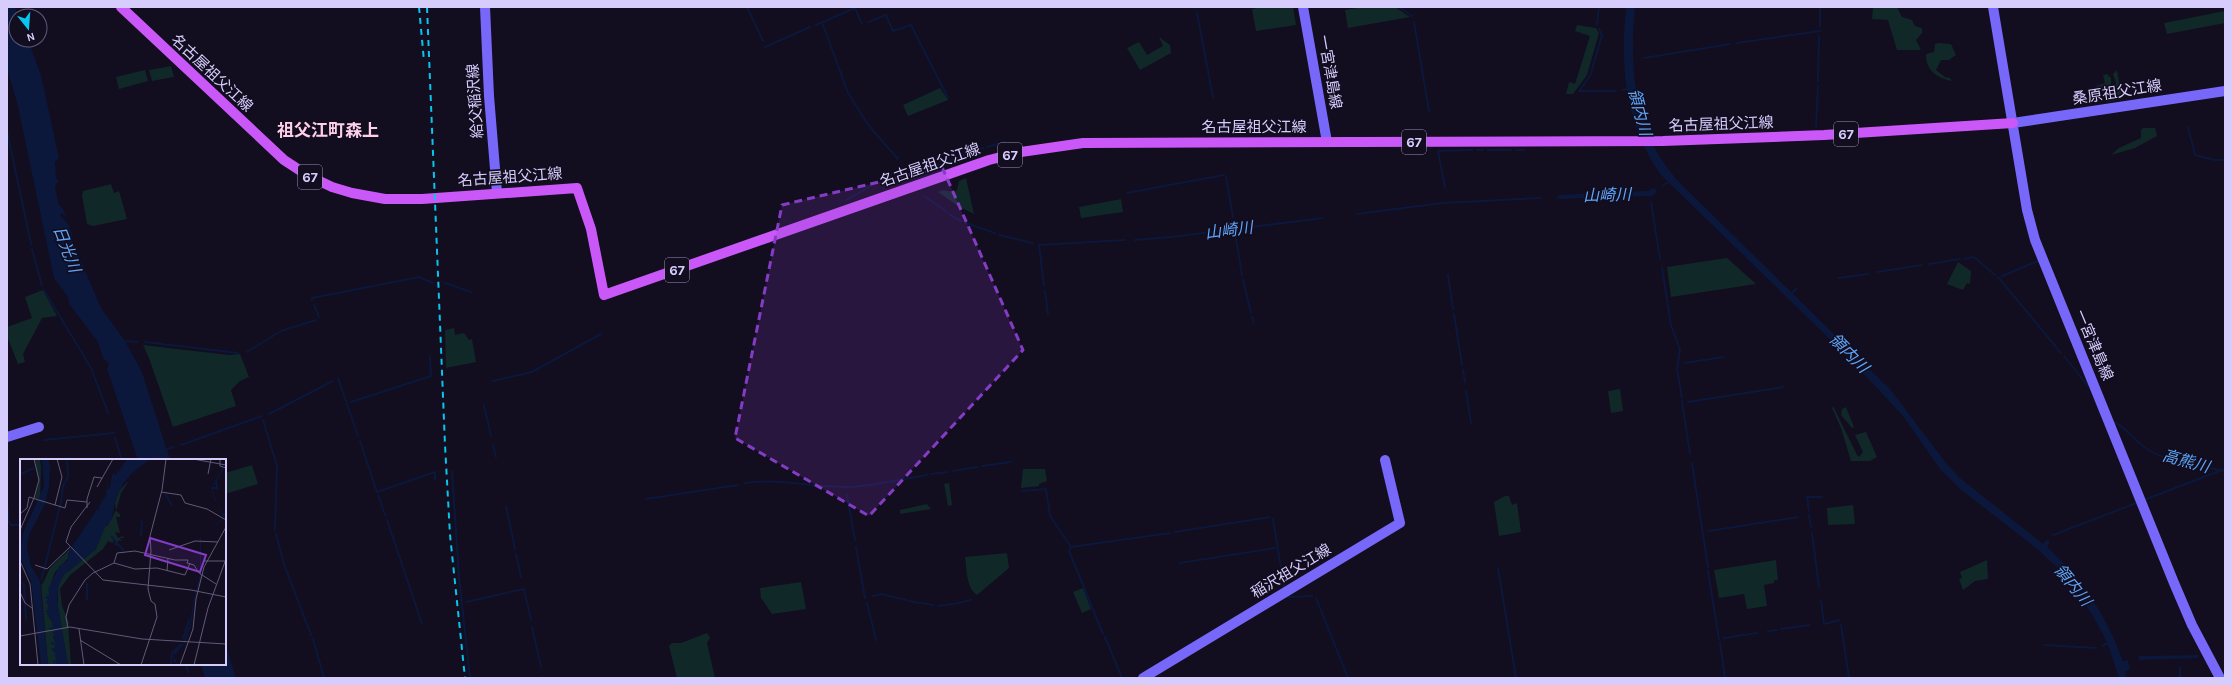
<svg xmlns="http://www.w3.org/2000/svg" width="2232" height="685" font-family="Karla,'Noto Sans JP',sans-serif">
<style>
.green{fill:#112829}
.water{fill:#0b183b}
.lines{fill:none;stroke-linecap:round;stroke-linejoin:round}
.stream{stroke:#0b183b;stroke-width:2}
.secondary{stroke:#7768fa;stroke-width:10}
.primary{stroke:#ca58f9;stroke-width:10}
.rail{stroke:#08c5ee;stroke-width:2;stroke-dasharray:6 5;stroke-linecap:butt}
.marked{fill:#843cc5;fill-opacity:0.2;stroke:#843cc5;stroke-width:3;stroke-dasharray:8 5;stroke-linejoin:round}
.labels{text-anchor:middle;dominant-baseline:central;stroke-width:3.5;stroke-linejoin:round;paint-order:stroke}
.shield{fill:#120d1f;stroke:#9b93ba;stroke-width:1}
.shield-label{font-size:14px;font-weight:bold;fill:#d6cdfd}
.street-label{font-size:15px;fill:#d6cdfd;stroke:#120d1f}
.water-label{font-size:16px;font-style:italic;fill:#5fa6f9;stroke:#120d1f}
.quarter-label{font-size:17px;font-weight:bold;fill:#fdcfe9;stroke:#120d1f}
.inset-river{fill:none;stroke:#0b183b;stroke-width:2}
.inset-road{fill:none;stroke:#605a78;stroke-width:1}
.view{fill:#843cc5;fill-opacity:0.15;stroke:#843cc5;stroke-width:2}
.inset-edge{fill:none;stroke:#d6cdfd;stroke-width:2}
</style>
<rect width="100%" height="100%" fill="#120d1f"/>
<!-- green -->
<g class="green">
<path d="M1263 7H1293L1296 25 1256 31 1252 9Z"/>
<path d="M1363 7H1395L1410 17 1348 28 1345 10Z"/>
<path d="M1873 7H1897L1902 17 1912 20 1915 26 1922 28V33L1916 40 1921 50H1897L1888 20 1872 19Z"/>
<path d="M2225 11V23L2167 34 2164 23Z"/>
<path d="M1577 25 1596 28 1599 33 1587 75 1573 94H1566L1569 82 1575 84 1590 36 1575 31Z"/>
<path d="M1159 37 1170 45 1171 53 1140 70 1127 48 1139 42 1147 55 1163 46Z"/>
<path d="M1938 43 1951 44 1956 55 1949 60H1941L1936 70 1945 77 1950 78 1952 81C1937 78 1926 71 1926 54L1934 52 1935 44Z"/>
<path d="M171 66 174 77 152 81 149 70Z"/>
<path d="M145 70 148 81 119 89 116 77Z"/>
<path d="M2117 70 2122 99 2107 102 2105 92 2097 93 2096 86 2105 83 2103 75 2107 74 2111 78V91L2114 93 2116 83 2113 74Z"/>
<path d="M940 88 948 100 908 116 903 105Z"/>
<path d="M2143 128H2155L2157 136 2135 148 2111 155 2119 148 2141 138V130Z"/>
<path d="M966 178 974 214 958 206 938 192 943 190 954 192 957 190 959 181Z"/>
<path d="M111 184 114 193 119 191 127 219 93 226 87 224 82 195 83 191Z"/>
<path d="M1121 199 1123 212 1081 218 1079 207Z"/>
<path d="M1727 258 1756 284 1671 297 1667 267Z"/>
<path d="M1958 262 1971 271 1970 284 1967 283 1963 290 1947 284Z"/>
<path d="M43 290 57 316 42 318 23 354 25 362 18 364 7 336V327L32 318 25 297Z"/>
<path d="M454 328 455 335 464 333 469 340 472 339 476 362 446 368 445 330Z"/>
<path d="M143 345 229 355 240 354 249 377 240 381 231 390 236 406 173 427 149 358Z"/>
<path d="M1620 389 1623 411 1611 413 1608 391Z"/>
<path d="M1833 406 1857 455 1859 457 1863 452 1855 435 1866 432 1877 457 1870 461H1851L1841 428 1832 408Z"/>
<path d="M1846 407 1854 427 1852 428 1841 415 1842 409Z"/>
<path d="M252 465 258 484 225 494V473Z"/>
<path d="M1023 469H1045L1047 481 1039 484V486L1021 488Z"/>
<path d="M949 483 952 505 948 506 944 484Z"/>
<path d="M1505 496H1509L1512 505 1517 503 1521 532 1499 536 1494 502Z"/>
<path d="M927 504 931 509 900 514V510Z"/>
<path d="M1853 505 1855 524 1828 525 1827 508Z"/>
<path d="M1007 553 1009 568 977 595C966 588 967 569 965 557Z"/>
<path d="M1776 560 1778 580H1774V583L1764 585 1767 606 1747 609 1744 594 1719 598 1714 570Z"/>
<path d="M1987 560 1988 579 1975 581 1963 590 1959 579 1962 578 1960 572Z"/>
<path d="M801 582 806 609 772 614 761 598 760 588Z"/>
<path d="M1083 588 1091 609 1082 613 1073 592Z"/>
<path d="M707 633 710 638 707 643 715 678H677L669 646 672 643H681Z"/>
</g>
<!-- water -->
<g class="water">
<path d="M7 7H15L18 16H16V40H28L41 75 59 158 55 162 56 178 59 181 55 186 58 203 63 209 67 220 62 213 60 215 69 225 73 238H71L101 308 125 341 142 372 170 460H138L107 369 109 364 103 358 98 342 69 304 68 297 54 278 17 102 7 69Z"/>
<path d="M1626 7H1635C1629 72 1634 133 1680 183L1890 389 1943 459 1960 478 2043 544 2047 540 2050 542 2047 547C2082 578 2107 617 2123 661L2128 660 2130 669 2125 672 2126 678H2119L2107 642 2093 616 2063 573 2036 548 1960 489 1940 469 1903 416 1848 357 1661 175C1625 124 1620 68 1626 7Z"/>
<path d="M1654 188 1657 192 1652 196 1556 199 1559 195 1647 191Z"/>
<path d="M225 642 236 678H205L201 664H225Z"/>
<path d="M2198 655V658L2139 660V656Z"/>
</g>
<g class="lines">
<!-- stream -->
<g class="stream">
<path d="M747 7 763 41"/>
<path d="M1399 7 1412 16"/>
<path d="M1197 13 1213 98"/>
<path d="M822 22 848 93 869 126 898 159"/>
<path d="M868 22 886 15 893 31 911 25 948 98"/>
<path d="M1414 22 1429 111"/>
<path d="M1597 24 1599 7"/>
<path d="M816 25 855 8 862 24"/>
<path d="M1820 26V7"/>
<path d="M1599 29 1602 35 1590 76 1579 91H1616"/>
<path d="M1737 43 1820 31"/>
<path d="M765 47 810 27"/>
<path d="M1644 58 1730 44"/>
<path d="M1818 81 1819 36"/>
<path d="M1622 90 1628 89"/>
<path d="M1816 127 1818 86"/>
<path d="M2188 127 2195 155 2215 160H2225"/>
<path d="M7 131 31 244"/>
<path d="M987 147 1005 142"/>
<path d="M1477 150H1483"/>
<path d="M1488 150H1511"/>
<path d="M1516 150H1524"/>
<path d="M933 167 983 148"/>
<path d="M1226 177 1233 217"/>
<path d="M882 179 895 172"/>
<path d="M1662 186 1669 182"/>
<path d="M1445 188 1438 151 1472 150"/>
<path d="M1127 193 1224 175"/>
<path d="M924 196 947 212"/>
<path d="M846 200 873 185"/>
<path d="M1651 202 1660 259"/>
<path d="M1357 214 1442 203 1540 198"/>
<path d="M950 215 961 221"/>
<path d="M966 223 995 233"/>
<path d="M1235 233 1242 275"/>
<path d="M999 235 1033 243"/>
<path d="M1135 240 1171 237 1323 218"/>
<path d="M32 249 42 286"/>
<path d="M1964 259 1974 257 1995 275"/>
<path d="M1929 264 1960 259"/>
<path d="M1662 268 1671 325 1680 350 1677 369 1682 398"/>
<path d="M1877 272 1922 265"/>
<path d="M1448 275 1453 309"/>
<path d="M2002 276 2038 261"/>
<path d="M1998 277 2061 353"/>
<path d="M1839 278 1868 274"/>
<path d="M1243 280 1251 313"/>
<path d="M445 283 471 292"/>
<path d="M1044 286 1039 245 1125 240"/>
<path d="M44 290 91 368 108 413"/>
<path d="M1045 291 1048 314"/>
<path d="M1791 294 1797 288"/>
<path d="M312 300V298L419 277 433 283"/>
<path d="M314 305 319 317"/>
<path d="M1454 314 1462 365"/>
<path d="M1252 317 1254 323"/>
<path d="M124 341 137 342"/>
<path d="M145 342 238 353"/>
<path d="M247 352 281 331 316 320"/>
<path d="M2064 356 2088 386"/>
<path d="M1685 363 1723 357"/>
<path d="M1463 370 1465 382"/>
<path d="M338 378 358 436"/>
<path d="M493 381 532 372 601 334"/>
<path d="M1466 391 1471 423"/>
<path d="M1682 401 1690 454"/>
<path d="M351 402 431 376 430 356"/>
<path d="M1688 402 1784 387"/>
<path d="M484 405 491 436"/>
<path d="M269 414 333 381"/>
<path d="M263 420 277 466 275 529"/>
<path d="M2114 422C2127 428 2135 441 2147 449 2171 464 2199 465 2225 471"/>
<path d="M115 438 122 460"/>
<path d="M44 440 114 433"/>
<path d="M360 441 377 492 435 472V479"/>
<path d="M181 445 262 416"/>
<path d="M493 445 496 457"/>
<path d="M165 450 174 447"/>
<path d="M1692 463 1708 567"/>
<path d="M982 466 1011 462"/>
<path d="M452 471 459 577 470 678"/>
<path d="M953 471 977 467"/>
<path d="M931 474 947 472"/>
<path d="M745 483C780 478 814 488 849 487 874 486 902 479 927 475"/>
<path d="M1022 491 1046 489 1050 516 1071 547 1170 533"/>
<path d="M378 495 385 515"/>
<path d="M847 495 855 540"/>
<path d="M7 498 9 522 11 525H21"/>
<path d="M646 499 738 485"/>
<path d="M2144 500 2222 470"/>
<path d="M506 506 515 549"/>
<path d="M1809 511 1807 497H1822"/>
<path d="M1809 515 1811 527"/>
<path d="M1273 519 1284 586"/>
<path d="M387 520 422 624"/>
<path d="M1709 531 1798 517"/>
<path d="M1175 532 1270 517"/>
<path d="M1812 533 1819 587"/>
<path d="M276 534 284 564 311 635"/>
<path d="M2053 535 2139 502"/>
<path d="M856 547 865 598"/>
<path d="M1071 547 1069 551 1103 634"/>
<path d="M516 554 521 577"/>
<path d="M1180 563 1275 548"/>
<path d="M1498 568 1516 678"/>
<path d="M1708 571 1719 639"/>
<path d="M873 596 881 594 906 600"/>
<path d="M1286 597 1312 596"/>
<path d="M1316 598 1348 678"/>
<path d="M1821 600 1824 624 1840 620"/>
<path d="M909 601 920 603"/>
<path d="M466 602 524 589 531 620"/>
<path d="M867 603 876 640"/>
<path d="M922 603 933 605"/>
<path d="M955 604 971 600"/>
<path d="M938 606 953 604"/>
<path d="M1841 625 1849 678"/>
<path d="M532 627 541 667"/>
<path d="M1781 629 1810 625"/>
<path d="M1768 631 1777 630"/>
<path d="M1105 637 1122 678"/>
<path d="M1724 638 1757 633"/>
<path d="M313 639 324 678"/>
<path d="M1720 643 1725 678"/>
<path d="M2045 645 2096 648"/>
<path d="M2102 646 2108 643"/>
<path d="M186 664 188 672"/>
<path d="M2180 667V678"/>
<path d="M543 677V678"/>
</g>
<!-- secondary -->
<g class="secondary">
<path d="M485 7 489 96 497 193"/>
<path d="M1303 7 1327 142"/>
<path d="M1993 7 2027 210 2035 240 2174 583 2192 625 2220 678"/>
<path d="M2013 123 2225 91"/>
<path d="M7 437 39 427"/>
<path d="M1143 678 1400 523 1385 460"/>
</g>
<!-- primary -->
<path class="primary" d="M121 7 284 160 307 175 332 187 352 193 385 199H422L577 188 591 229 604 295 989 160 1021 152 1083 143 1663 141 1824 135 2013 123"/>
<!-- rail -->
<g class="rail">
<path d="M419 7 424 61"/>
<path d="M427 7 445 445 450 535 465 678"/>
</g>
</g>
<!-- marked area -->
<path class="marked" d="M942 167 1023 350 869 516 735 438 782 205Z"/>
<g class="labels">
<!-- shield labels -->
<g class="shield">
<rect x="1834" y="122" width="24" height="24" rx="3"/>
<rect x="1402" y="130" width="24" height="24" rx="3"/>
<rect x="998" y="143" width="24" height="24" rx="3"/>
<rect x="298" y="165" width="24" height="24" rx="3"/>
<rect x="665" y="258" width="24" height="24" rx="3"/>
</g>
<g class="shield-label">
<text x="1846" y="134">67</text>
<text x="1414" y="142">67</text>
<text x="1010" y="155">67</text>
<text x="310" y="177">67</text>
<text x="677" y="270">67</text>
</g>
<!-- street labels -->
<g class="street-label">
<text transform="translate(1330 72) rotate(80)">一宮津島線</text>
<text transform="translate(212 73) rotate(43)">名古屋祖父江線</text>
<text transform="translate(2117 92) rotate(-9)">桑原祖父江線</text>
<text transform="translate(475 101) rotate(-94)">給父稲沢線</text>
<text transform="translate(1721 124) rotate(-2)">名古屋祖父江線</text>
<text x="1254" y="127">名古屋祖父江線</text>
<text transform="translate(930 165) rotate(-19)">名古屋祖父江線</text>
<text transform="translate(510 177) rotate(-4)">名古屋祖父江線</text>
<text transform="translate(2094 345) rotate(67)">一宮津島線</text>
<text transform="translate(1291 571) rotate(-31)">稲沢祖父江線</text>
</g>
<!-- water labels -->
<g class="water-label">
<text transform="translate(1640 112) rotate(75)">領内川</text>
<text transform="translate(1607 195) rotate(-2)">山崎川</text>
<text transform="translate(1229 230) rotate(-7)">山崎川</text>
<text transform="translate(67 249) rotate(69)">日光川</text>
<text transform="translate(1849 353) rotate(45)">領内川</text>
<text transform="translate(2186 461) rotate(15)">高熊川</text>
<text transform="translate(2073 585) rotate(51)">領内川</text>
</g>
<!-- quarter labels -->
<g class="quarter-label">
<text x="328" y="130">祖父江町森上</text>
</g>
</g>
<!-- overview -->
<g transform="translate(20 459)">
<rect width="206" height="206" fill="#120d1f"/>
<path d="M15 0H20L21 8 20 40 15 39 19 24ZM110 20 101 34 96 52 100 55V58H96L100 74 95 73 98 79 103 77 104 79H100L102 82 99 81 96 87 93 79V84L88 82 83 90 50 116 40 130 42 147 50 166 48 164 51 206H48L38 148V127L44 116 76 90 84 68 88 66 96 51 95 44 99 32ZM51 89 52 94H48L49 98 35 113 29 130 30 151 26 152 31 154 27 155 34 166 36 176 33 177 38 188 35 189 34 190 37 191 36 206 28 205 21 124 22 126 30 109Z" fill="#112829"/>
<path d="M22 0H28L30 6 29 29 24 47 9 76 7 89 11 107 20 122 28 206H21L11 122 0 98 3 74 24 27ZM107 0H130L111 15 103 25 95 42 92 60 85 68 76 90 44 116 39 125 37 140 48 206H36L35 202 34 206 33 203 36 201 35 196H33L36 195 31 190 36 188H35L34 186H33L30 184 33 183 36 187 33 177 36 176 32 174 35 172 28 170 33 168 32 165 29 167 33 164 26 152 29 151 26 149 29 148 26 143 28 140H26L25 138 29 136H24L30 135 28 131 39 107 47 102 49 92 78 49 80 53 79 47 86 36 87 28 90 22 87 31 90 29 92 16 99 8 94 16H96ZM203 0V11L192 30 197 45 202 52 204 55 206 54 201 62 181 78V115L206 104 183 115 176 134 171 166 165 184 154 197 158 206 151 200 154 201V193L163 185 170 163 175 134 180 116V79L203 59 202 54 195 42 191 30 202 10Z" fill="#0b183b"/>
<path class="inset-river" d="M0 15 14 9M91 22 98 23 103 18 110 17M192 29H197L196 21M145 34 152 47M91 77 104 92M121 77 122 62M0 122 4 126 6 161M21 122 41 43 43 27 48 18 47 0M67 141V124M163 180 169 160M151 206 152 194 161 185"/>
<path class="inset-road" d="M173 0 206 6M200 0V7L206 9M188 15 191 0M77 28 93 0M141 33 161 36 165 44 187 50 206 61M14 39 19 21 14 0M70 43 51 68 46 83 83 121 171 131 206 138M35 46 45 49 47 41 67 43M67 49V40L74 18 82 19M0 55 7 49 9 38 35 46 42 18 37 0M0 71 14 39M149 91 175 82 198 83M0 102 10 125 18 206M183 102H206M94 104 97 94 115 92 155 101H168L167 104 174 106 179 114 196 125M94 104 115 110 137 109 165 116 170 104M15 106 27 110 50 88M147 112 148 99M0 133 5 144 12 149M48 169 46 158 49 146 65 121 73 114 94 104M59 170 64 206M0 177 50 168 122 180 206 185M60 181 101 206M121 206 137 158 135 145 131 142 128 130 131 92 130 77 142 31 146 0M160 206 173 170 176 140 184 108 206 68M174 206 188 149 206 100"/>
<path class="view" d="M130 79 186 96 180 113 125 96Z"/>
<rect width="206" height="206" class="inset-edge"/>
</g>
<!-- border -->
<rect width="2232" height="685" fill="none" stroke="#d6cdfd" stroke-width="16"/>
<!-- north arrow -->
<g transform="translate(28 28) rotate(163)"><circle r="19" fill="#120d1f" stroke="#605a78"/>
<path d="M0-3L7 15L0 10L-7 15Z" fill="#08c5ee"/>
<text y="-6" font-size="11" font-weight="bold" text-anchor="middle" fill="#d6cdfd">N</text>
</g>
</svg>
